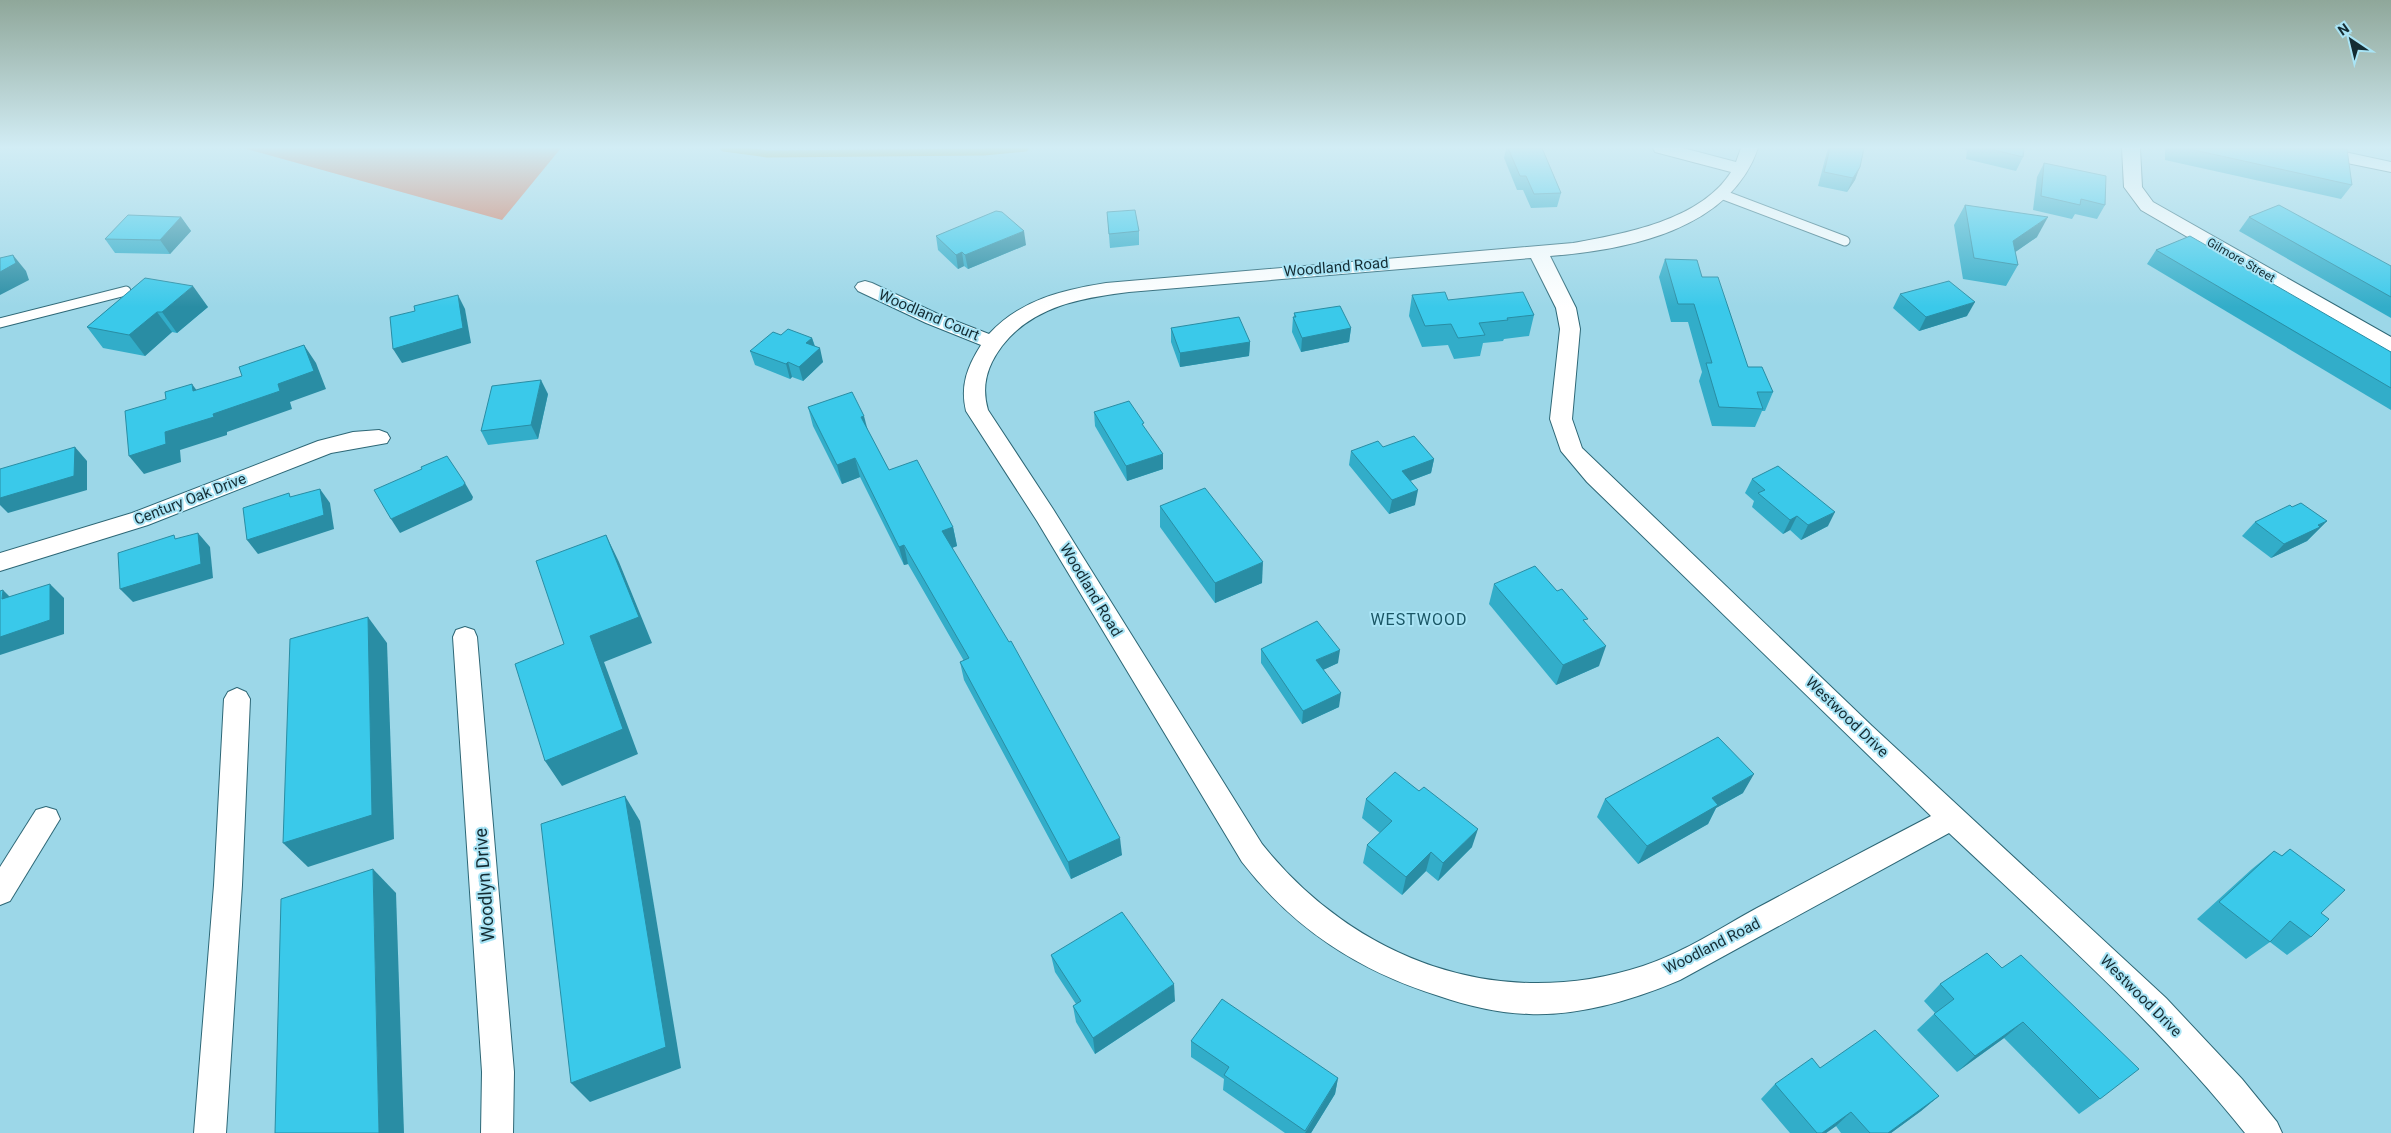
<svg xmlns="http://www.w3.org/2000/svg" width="2391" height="1133" font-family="Roboto,sans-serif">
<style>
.forest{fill:#d37559}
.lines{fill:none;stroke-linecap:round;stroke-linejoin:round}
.stream{stroke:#a99426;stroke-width:7}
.lane-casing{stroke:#2d6776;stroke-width:11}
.street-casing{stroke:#2d6776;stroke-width:2}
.lane{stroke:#fff;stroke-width:9}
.street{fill:#fff;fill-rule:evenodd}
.wall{fill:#32adc9}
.shaded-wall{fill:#298da4}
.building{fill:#3ac9ea;stroke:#298da4}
.labels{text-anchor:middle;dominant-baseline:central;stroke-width:4;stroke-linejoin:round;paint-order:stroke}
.far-street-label{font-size:12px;fill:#142c33;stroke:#a9e4f5}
.street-label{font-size:15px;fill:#142c33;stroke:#a9e4f5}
.neighbourhood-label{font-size:16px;letter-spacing:1px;fill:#1a5665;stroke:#a9e4f5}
.near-street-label{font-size:18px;fill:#142c33;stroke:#a9e4f5}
</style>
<rect width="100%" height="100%" fill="#9cd7e8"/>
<!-- forest -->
<path class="forest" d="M243 148H561L502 220Z"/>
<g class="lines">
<!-- stream -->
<path class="stream" d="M724 148 767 154 984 152 1025 148"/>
<!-- lane casing -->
<g class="lane-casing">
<g id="lane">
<path d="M1721 194 1845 241"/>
<path d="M0 323 126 291"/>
</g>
</g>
<!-- street casing -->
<g class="street-casing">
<g id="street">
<path d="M1653 148H1683L1736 162 1741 148H1758C1730 230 1627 250 1550 256L1576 308 1580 329 1572 419 1582 448 1872 726 2166 998 2242 1079 2277 1122 2282 1133H2245C2157 1023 2052 930 1949 833L1680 980C1633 1000 1580 1016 1529 1014 1498 1013 1468 1006 1439 996 1359 971 1294 929 1242 862L1037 521 966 411C960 386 967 367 981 345L926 323 858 291 855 287 858 283 865 281 872 283 940 315 989 334C1020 300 1062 290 1106 283L1573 243C1624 234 1701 220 1731 172L1655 152ZM1531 258 1556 308 1560 329 1550 419 1561 451 1587 482 1931 816C1873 846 1815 877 1757 908 1720 928 1683 953 1643 966 1499 1013 1355 960 1262 844L1053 509 988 410C981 386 987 366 1002 346 1033 306 1081 298 1129 292Z"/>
<path d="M2122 148H2140L2142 187 2153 202 2391 337V353L2384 351 2141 210 2124 187Z"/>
<path d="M2290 148H2326L2391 162V172L2298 153Z"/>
<path d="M379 430 387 433 390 438 387 443 331 453 148 525 0 571V553L132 513 318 441 353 432Z"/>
<path d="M465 627 474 630 477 637 514 1072 513 1133H481L482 1072 453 637 456 630Z"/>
<path d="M237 688 246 692 250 699 242 885 226 1133H194L214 885 224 699 228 692Z"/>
<path d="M46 807 56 810 60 819 10 901 0 905V867L36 810Z"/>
</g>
</g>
<!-- lane -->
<use href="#lane" class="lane"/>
<!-- street -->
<use href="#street" class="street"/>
</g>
<!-- wall -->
<g class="wall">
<path d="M1506 148H1542L1561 193 1557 207 1531 208 1523 190H1517L1504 158Z"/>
<path d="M1828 148H1864L1855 180 1847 192 1818 186Z"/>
<path d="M1959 148H2024L2023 157 2016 171 1966 159 1967 150Z"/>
<path d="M2165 148H2344L2352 185 2341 199 2165 160Z"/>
<path d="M2044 163 2105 205 2097 219 2075 214 2072 219 2033 210 2037 177Z"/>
<path d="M1965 205 2037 237 2015 252 2018 265 2006 286 1963 279 1954 225Z"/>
<path d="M1107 212 1139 231V245L1110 248Z"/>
<path d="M181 217 191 231 170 254 115 253 105 239Z"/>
<path d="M2249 217 2391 266V318L2239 231Z"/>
<path d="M936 236 1026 245 968 269 964 266 958 269 938 250Z"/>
<path d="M2156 250 2391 352V410L2147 264Z"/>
<path d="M1665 259 1702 277 1748 367 1773 392 1765 411H1762L1755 427 1712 426 1699 381 1702 372 1688 322H1671L1659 277Z"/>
<path d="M145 278 208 307 177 333 172 332 145 356 103 348 87 327Z"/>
<path d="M1900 294 1967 316 1919 331 1893 308Z"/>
<path d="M1412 295 1448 300 1534 315 1529 336 1504 339 1503 341 1483 343 1480 356 1454 359 1448 345 1422 347 1409 316Z"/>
<path d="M1294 313 1351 328 1349 342 1301 352 1292 332 1293 317H1294Z"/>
<path d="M1171 328 1250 342 1249 356 1180 367 1171 342Z"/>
<path d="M781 335 812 338 815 346 823 362 803 381 792 377 790 379 755 365 750 351Z"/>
<path d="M548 394 538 439 488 445 481 431Z"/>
<path d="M808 407 867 429 889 470 953 527 957 546 952 548 1122 855 1071 879 964 680 960 662 964 661 908 564 904 565 860 477 842 484 813 426Z"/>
<path d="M1094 412 1163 469 1127 481 1095 426Z"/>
<path d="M1383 447 1434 459 1431 473 1410 481 1415 505 1389 514 1349 465 1351 451Z"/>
<path d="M1752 479 1828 526 1801 540 1790 530 1783 534 1752 507 1754 501 1745 493Z"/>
<path d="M1160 506 1262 583 1215 603 1160 527Z"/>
<path d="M2292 507 2327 521 2307 541 2271 558 2242 536 2255 522Z"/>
<path d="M1494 584 1586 624 1599 666 1556 685 1489 604Z"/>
<path d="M1261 649 1338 663 1323 670 1339 707 1302 724 1261 663Z"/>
<path d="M1743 793 1716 808 1708 824 1638 864 1597 817 1605 799Z"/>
<path d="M1366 799 1472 847 1438 881 1426 871 1402 895 1363 863 1367 845 1380 833 1362 818Z"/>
<path d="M2290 849 2321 913 2311 937 2287 955 2270 942 2246 959 2197 919 2252 869 2274 851 2281 856Z"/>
<path d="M1987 953 2100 1099 2079 1114 2004 1038 1957 1072 1917 1030 1935 1013 1924 1001 1940 984Z"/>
<path d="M1051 955 1175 1001 1095 1054 1076 1022 1073 1006 1076 1004 1055 972Z"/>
<path d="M1191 1041 1338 1078 1335 1094 1311 1133H1285L1223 1090 1224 1079 1191 1057Z"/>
<path d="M1820 1068 1939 1096 1921 1111 1891 1133H1841L1836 1126 1826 1133H1790L1761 1099 1775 1084Z"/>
</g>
<!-- shaded-wall -->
<g class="shaded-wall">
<path d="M1860 167 1855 180 1847 192 1853 178Z"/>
<path d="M181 217 191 231 170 254 160 240Z"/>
<path d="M2048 217 2037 237 2001 262 2013 241Z"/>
<path d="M1024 231 1026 245 968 269 965 255Z"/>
<path d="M962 252 964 266 958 269 956 255Z"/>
<path d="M13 255 26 271 29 280 0 295V272Z"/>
<path d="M193 286 208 307 177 333 162 312Z"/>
<path d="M458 295 465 309 471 343 402 363 393 349Z"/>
<path d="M1975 302 1967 316 1919 331 1926 317Z"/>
<path d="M157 312 172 332 145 356 129 335Z"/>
<path d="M1351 328 1349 342 1301 352 1302 338Z"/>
<path d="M812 338 816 351 820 348 823 362 803 381 799 367 806 343Z"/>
<path d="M1250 342 1249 356 1180 367V353Z"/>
<path d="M304 345 316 363 326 389 290 402 292 409 227 432V435L180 450 181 462 144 474 129 456 165 432 213 414 278 384Z"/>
<path d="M788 362 792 377 790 379 786 364Z"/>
<path d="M541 380 548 394 538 439 531 425Z"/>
<path d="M192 384 206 403 193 391Z"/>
<path d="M864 416 869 435 861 417Z"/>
<path d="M75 447 87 461V490L8 513 0 505V498Z"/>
<path d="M1163 454V469L1127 481 1126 466Z"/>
<path d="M855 458 860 477 842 484 837 465Z"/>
<path d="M1434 459 1431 473 1399 485 1402 471Z"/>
<path d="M465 483 473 497 472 500 400 533 391 519Z"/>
<path d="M320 489 330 503 334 529 258 554 247 540Z"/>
<path d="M1418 490 1415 505 1389 514 1392 500Z"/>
<path d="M1835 512 1828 526 1801 540 1808 525Z"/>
<path d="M1797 516 1790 530 1783 534 1790 520Z"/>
<path d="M2327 521 2307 541 2271 558 2284 544Z"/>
<path d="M953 527 957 546 946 550 942 531Z"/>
<path d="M198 533 210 547 213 578 133 602 120 589Z"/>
<path d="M606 535 619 562 652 643 604 662 638 754 562 786 545 761 590 636Z"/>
<path d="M904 545 908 564 904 565 899 547Z"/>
<path d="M1263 562 1262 583 1215 603V583Z"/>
<path d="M50 584 64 598V634L0 655V637Z"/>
<path d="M3 590 17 604 2 599Z"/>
<path d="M368 617 387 643 394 839 308 867 283 843Z"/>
<path d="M1606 646 1599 666 1556 685 1563 665Z"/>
<path d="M1340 650 1338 663 1314 674 1316 660Z"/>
<path d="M1341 693 1339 707 1302 724 1303 711Z"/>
<path d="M1754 774 1743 793 1716 808 1708 824 1638 864 1647 846 1712 798Z"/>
<path d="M625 796 640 821 681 1068 590 1102 571 1083Z"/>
<path d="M1478 829 1472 847 1438 881 1443 863Z"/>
<path d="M1120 838 1122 855 1071 879 1068 862Z"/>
<path d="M1431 852 1426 871 1402 895 1406 877Z"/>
<path d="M373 869 396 893 404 1133H379Z"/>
<path d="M1174 984 1175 1001 1095 1054 1093 1038Z"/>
<path d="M2023 1022 2004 1038 1957 1072 1975 1056Z"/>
<path d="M1338 1078 1335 1094 1311 1133H1305Z"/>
<path d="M1939 1096 1921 1111 1891 1133H1888Z"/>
<path d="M1851 1112 1836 1126 1826 1133H1822Z"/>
</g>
<!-- building -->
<g class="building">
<path d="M1508 148H1542L1561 193 1534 194 1526 176H1520Z"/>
<path d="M1830 148H1864L1860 167 1853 178 1824 172Z"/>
<path d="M1986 148H2024L2023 157Z"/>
<path d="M2185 148 2347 149 2352 185Z"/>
<path d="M2044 163 2106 176 2105 205 2081 199 2080 205 2041 196Z"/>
<path d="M1965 205 2048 217 2013 241 2018 265 1974 258Z"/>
<path d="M2279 205 2391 266V297L2249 217Z"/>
<path d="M1135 210 1139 231 1109 234 1107 212Z"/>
<path d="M996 211 1002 212 1024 231 965 255 962 252 956 255 936 236Z"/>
<path d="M128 215 181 217 160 240 105 239Z"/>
<path d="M2190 236 2391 352V388L2156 250Z"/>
<path d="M13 255 16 263 0 272V258Z"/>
<path d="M1665 259 1697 260 1702 277H1718L1748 367H1762L1773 392H1757L1763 409 1719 407 1706 363H1712L1694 304H1678Z"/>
<path d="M145 278 193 286 162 312H157L129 335 87 327Z"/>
<path d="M1949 281 1975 302 1926 317 1900 294Z"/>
<path d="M1445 292 1448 300 1523 292 1534 315 1507 318 1508 320 1479 323 1485 335 1458 338 1451 324 1425 326 1412 295Z"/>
<path d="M458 295 463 328 393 349 390 317 415 311 414 306Z"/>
<path d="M1340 306 1351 328 1302 338 1293 317H1296L1294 313Z"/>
<path d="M1239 317 1250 342 1180 353 1171 328Z"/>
<path d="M788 329 812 338 806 343 820 348 799 367 788 362 786 364 750 351 773 332 781 335Z"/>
<path d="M304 345 314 371 278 384 280 391 213 414 214 417 165 432 166 444 129 456 125 411 166 399 165 392 192 384 193 391 242 376 239 367Z"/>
<path d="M541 380 531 425 481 431 492 386Z"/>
<path d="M852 392 864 416 861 417 889 470 917 460 953 527 942 531 1009 642 1011 641 1120 838 1068 862 960 662 969 658 904 545 899 547 855 458 837 465 808 407Z"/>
<path d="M1129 401 1144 423 1142 424 1163 454 1126 466 1094 412Z"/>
<path d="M1414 436 1434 459 1402 471 1418 490 1392 500 1351 451 1378 441 1383 447Z"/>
<path d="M75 447 74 476 0 498V469Z"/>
<path d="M447 456 465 483 463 486 391 519 374 490 422 469 421 467Z"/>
<path d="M1778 466 1835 512 1808 525 1797 516 1790 520 1758 493 1765 490 1752 479Z"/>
<path d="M1205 488 1263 562 1215 583 1160 506Z"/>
<path d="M320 489 324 515 247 540 243 508 289 493 290 497Z"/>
<path d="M2301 503 2327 521 2318 525 2320 527 2284 544 2255 522 2290 505 2292 507Z"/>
<path d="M198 533 201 564 120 589 118 553 174 535 175 539Z"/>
<path d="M606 535 639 617 590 636 623 729 545 761 515 664 564 644 536 561Z"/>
<path d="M1535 566 1557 591 1562 589 1588 619 1583 620 1606 646 1563 665 1494 584Z"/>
<path d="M50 584V620L0 637V591L3 590 2 599Z"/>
<path d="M368 617 372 815 283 843 290 639Z"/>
<path d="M1317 621 1340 650 1316 660 1341 693 1303 711 1261 649Z"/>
<path d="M1718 737 1754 774 1712 798 1718 805 1647 846 1605 799Z"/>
<path d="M1395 772 1419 791 1424 787 1478 829 1443 863 1431 852 1406 877 1367 845 1392 821 1366 799Z"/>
<path d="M625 796 666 1047 571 1083 541 824Z"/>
<path d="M2290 849 2345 890 2321 913 2329 919 2311 937 2290 921 2270 942 2219 902 2274 851 2282 856Z"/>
<path d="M373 869 379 1133H275L281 899Z"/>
<path d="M1122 912 1174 984 1093 1038 1073 1006 1081 1001 1051 955Z"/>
<path d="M1987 953 2002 968 2021 955 2139 1069 2100 1099 2023 1022 1975 1056 1934 1014 1954 999 1940 984Z"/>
<path d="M1222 999 1338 1078 1305 1131 1224 1075 1229 1067 1191 1041Z"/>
<path d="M1875 1030 1939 1096 1888 1133H1870L1851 1112 1822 1133H1817L1775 1084 1812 1058 1820 1068Z"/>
</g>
<!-- sky -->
<linearGradient id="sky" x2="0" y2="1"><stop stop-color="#8fa79a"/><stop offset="0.48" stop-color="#d2edf5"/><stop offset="1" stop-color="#d2edf5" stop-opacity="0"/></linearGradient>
<rect width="2391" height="307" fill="url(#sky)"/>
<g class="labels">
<!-- far-street labels -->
<g class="far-street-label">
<text transform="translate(2241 260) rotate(30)">Gilmore Street</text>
</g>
<!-- street labels -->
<g class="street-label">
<text transform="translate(1336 267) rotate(-5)">Woodland Road</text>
<text transform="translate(929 315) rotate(23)">Woodland Court</text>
<text transform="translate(190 499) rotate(-21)">Century Oak Drive</text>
<text transform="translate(1091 590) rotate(59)">Woodland Road</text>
<text transform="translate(1847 717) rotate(44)">Westwood Drive</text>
<text transform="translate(1712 946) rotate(-27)">Woodland Road</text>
<text transform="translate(2141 996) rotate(45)">Westwood Drive</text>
</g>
<!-- neighbourhood labels -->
<g class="neighbourhood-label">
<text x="1419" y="619">WESTWOOD</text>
</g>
<!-- near-street labels -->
<g class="near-street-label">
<text transform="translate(484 885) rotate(-94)">Woodlyn Drive</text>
</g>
</g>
<!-- north arrow -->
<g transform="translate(2351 40) rotate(325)" stroke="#a9e4f5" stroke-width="4" paint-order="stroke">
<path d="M0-4L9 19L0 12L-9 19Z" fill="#142c33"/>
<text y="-8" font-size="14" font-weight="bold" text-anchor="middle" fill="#142c33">N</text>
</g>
</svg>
